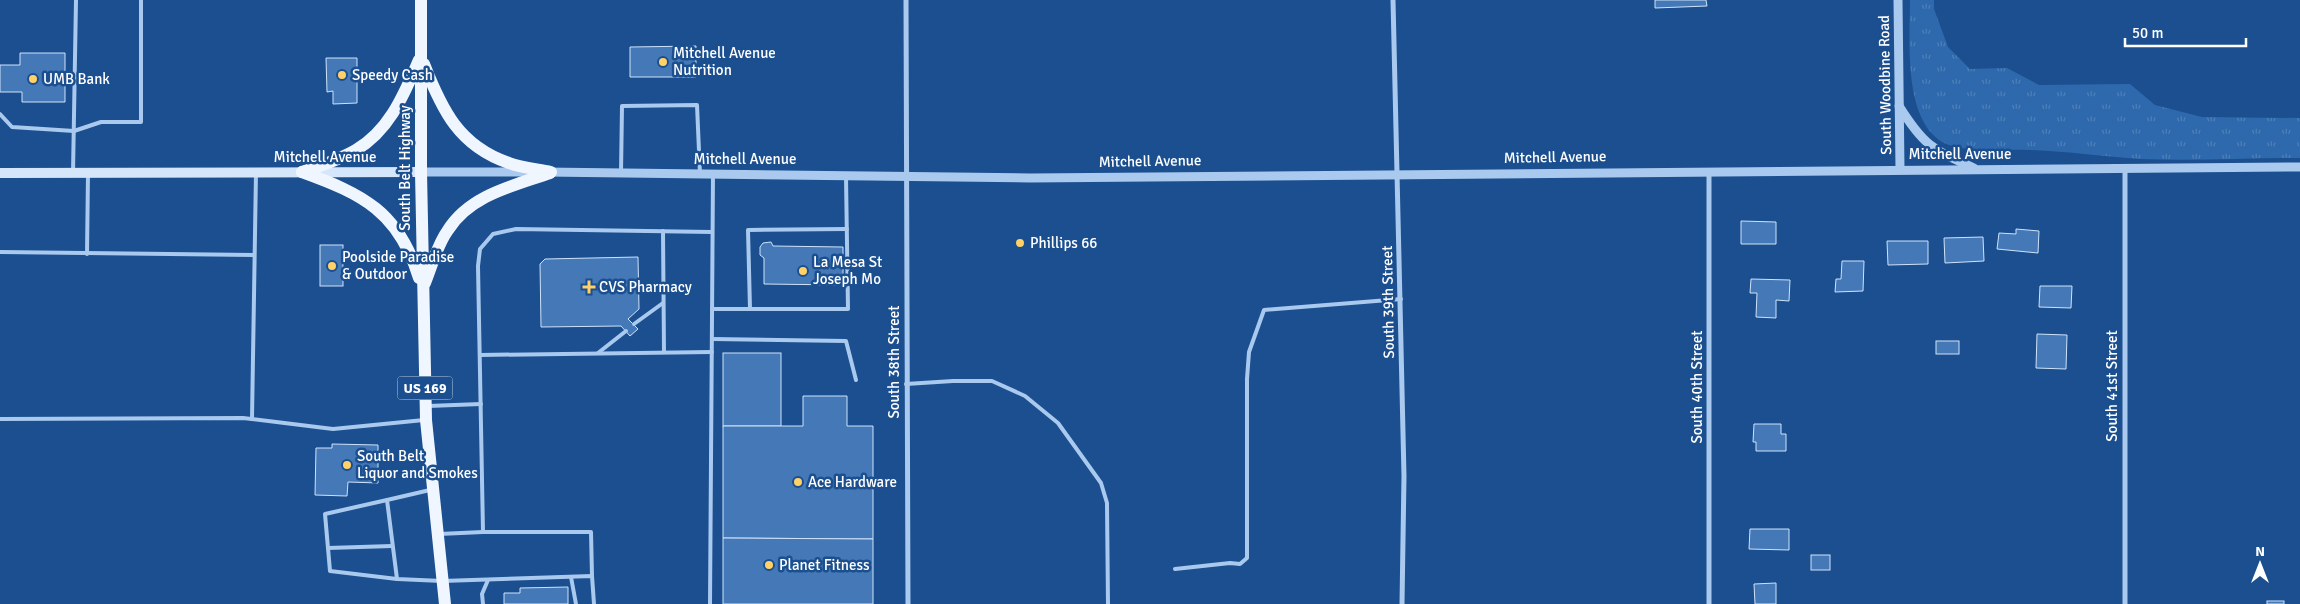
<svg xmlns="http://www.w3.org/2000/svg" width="2300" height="604" font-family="Signika,sans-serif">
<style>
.grass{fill:url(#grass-tufts)}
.building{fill:#4478b7;stroke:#cfe3fa}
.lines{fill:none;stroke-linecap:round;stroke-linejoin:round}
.service{stroke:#a9c9ee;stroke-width:4}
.minor{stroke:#a9c9ee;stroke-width:5}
.tertiary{stroke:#a9c9ee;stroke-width:9}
.secondary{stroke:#d6e6fa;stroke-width:10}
.primary{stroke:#f0f6ff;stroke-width:12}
.poi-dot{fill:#ffd166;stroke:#1b4f8f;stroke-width:2}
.labels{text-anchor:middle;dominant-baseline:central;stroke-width:5;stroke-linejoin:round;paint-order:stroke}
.shield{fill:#1b4f8f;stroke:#bbcadd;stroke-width:1}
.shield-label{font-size:14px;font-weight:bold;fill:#fff}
.poi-label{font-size:15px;fill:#fff;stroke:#1b4f8f;text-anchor:start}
.street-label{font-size:15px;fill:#fff;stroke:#1b4f8f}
</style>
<defs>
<pattern id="grass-tufts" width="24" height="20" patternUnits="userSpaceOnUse" patternTransform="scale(1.25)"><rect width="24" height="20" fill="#2e69ad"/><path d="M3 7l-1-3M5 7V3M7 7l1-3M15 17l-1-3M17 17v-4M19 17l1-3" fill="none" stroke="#4d80b9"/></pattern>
</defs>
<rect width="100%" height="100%" fill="#1b4f8f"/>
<!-- grass -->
<path class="grass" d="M1910 0H1934V9L1948 47 1970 69 2007 68 2039 85 2130 84 2155 105 2202 117 2300 118V158C2247 158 2194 161 2141 159 2103 157 2066 151 2028 150 2004 149 1959 154 1939 140 1903 114 1910 39 1910 0Z"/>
<!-- building -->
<g class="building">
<path d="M1655 0H1706L1707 6 1655 8Z"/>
<path d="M696 46V77H630V47Z"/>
<path d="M20 53H65V102H22V92H0V65H20Z"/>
<path d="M326 58H357V103L333 104V91L327 92Z"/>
<path d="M1741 221 1776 222V244H1741Z"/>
<path d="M2016 229 2039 231 2038 253 1997 249 1999 233 2016 234Z"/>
<path d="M1983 237 1984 261 1945 263 1944 238Z"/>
<path d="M1887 241H1928V264L1888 265Z"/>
<path d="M771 242 773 246 843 247V285L764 284V258L760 255V247L763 243Z"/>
<rect x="320" y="245" width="23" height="41"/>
<path d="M638 257 639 309 628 319 638 329 630 336 621 326 541 327 540 264 545 259Z"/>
<path d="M1842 261H1864L1863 291 1835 292 1836 279H1841Z"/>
<path d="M1751 279 1790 280 1789 301 1776 300V318L1756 317 1757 293H1750Z"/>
<path d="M2040 286H2072L2071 308 2039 307Z"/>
<path d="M2037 334 2067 335 2066 369 2036 368Z"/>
<rect x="1936" y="341" width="23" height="13"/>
<rect x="723" y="353" width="58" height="73"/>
<path d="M803 396H847V426H873V539L723 538V426H803Z"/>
<path d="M1754 424H1781V434H1786V451H1756V442H1753Z"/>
<path d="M332 444 378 445V483L348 482 347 496 315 495 316 448H332Z"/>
<path d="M1750 529H1789V550L1749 549Z"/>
<path d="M723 538 873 539V604H723Z"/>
<rect x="1811" y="555" width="19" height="15"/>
<path d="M1776 583V604H1755L1754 584Z"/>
<path d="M568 587V604H504V593H520V588Z"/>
<rect x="2267" y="601" width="17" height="3"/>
</g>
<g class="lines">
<!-- service -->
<g class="service">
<path d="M0 114 12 127 74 131 101 122H141V0"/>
<path d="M73 173 76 0"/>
<path d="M621 173 622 106 697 105 700 174"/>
<path d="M663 231 664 352"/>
<path d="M0 252 254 255"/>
<path d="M87 254 88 173"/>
<path d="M712 309H848L846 177"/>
<path d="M750 309 748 230 847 229"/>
<path d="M634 324 663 303"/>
<path d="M712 339 846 341 856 380"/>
<path d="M598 353 626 331"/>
<path d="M480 355 712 352"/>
<path d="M906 384 953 381H992L1025 396 1058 423 1101 483 1107 503 1108 604"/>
<path d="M428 406 481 404"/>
<path d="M0 419 243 418 333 429 424 420"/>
<path d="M252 419 256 172"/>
<path d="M430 490 387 500 397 579 442 581 592 576 594 604"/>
<path d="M387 500 325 514 330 571 397 579"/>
<path d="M483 532 478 266 480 249 493 234 516 229 712 232"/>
<path d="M439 534 483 532H591L592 576"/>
<path d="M328 548 392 546"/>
<path d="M1175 569 1230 563 1240 564 1247 558V379L1249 352 1264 310 1401 299"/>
<path d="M571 577 576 604"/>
<path d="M483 604 482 594 488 580"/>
<path d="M710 604 713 174"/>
</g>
<!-- minor -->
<g class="minor">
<path d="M906 0 908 604"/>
<path d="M1393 0 1404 476 1402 604"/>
<path d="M1709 171V604"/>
<path d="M2125 604V168"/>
</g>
<!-- tertiary -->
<g class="tertiary">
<path d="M1898 0 1900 169"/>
<path d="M1899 106C1924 146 1932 149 1974 168"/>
<path d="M421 172H530"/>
<path d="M545 172 1030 178 2300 167"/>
</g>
<!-- secondary -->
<path class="secondary" d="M0 173 421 172"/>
<!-- primary -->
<g class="primary">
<path d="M421 0V172L426 420 445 604"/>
<path d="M424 64C442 110 459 146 509 163 522 168 537 169 551 172"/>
<path d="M302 172C363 194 399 212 419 278"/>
<path d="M302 172C320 166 339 160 356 150 390 130 404 94 419 60"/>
<path d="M425 283C432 266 437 245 448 230 470 195 513 186 550 173"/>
</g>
</g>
<!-- markers -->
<g class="poi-dot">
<circle cx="663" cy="62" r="5"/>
<circle cx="342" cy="75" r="5"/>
<circle cx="33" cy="79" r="5"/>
<circle cx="1020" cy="243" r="5"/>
<circle cx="332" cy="266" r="5"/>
<circle cx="803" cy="271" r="5"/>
<path d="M586.5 279.5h5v5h5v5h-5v5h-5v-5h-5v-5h5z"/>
<circle cx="347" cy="465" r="5"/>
<circle cx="798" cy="482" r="5"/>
<circle cx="769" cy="565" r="5"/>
</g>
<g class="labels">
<!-- shield labels -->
<rect class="shield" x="397.5" y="376.5" width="55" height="23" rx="4"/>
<g class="shield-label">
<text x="425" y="388">US 169</text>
</g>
<!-- poi labels -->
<g class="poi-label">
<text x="673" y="53">Mitchell Avenue<tspan x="673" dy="17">Nutrition</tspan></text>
<text x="352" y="75">Speedy Cash</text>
<text x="43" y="79">UMB Bank</text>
<text x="1030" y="243">Phillips 66</text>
<text x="342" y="257">Poolside Paradise<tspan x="342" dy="17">&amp; Outdoor</tspan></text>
<text x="813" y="262">La Mesa St<tspan x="813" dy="17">Joseph Mo</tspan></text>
<text x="599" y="287">CVS Pharmacy</text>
<text x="357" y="456">South Belt<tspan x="357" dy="17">Liquor and Smokes</tspan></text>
<text x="808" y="482">Ace Hardware</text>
<text x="779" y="565">Planet Fitness</text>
</g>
<!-- street labels -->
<g class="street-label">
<text transform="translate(1885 85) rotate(-91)">South Woodbine Road</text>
<text x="1960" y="154">Mitchell Avenue</text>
<text x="325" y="157">Mitchell Avenue</text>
<text transform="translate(1555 157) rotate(-1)">Mitchell Avenue</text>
<text x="745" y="159">Mitchell Avenue</text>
<text transform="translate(1150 161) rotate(-1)">Mitchell Avenue</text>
<text transform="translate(405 168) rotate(-90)">South Belt Highway</text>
<text transform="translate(1388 302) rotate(-91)">South 39th Street</text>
<text transform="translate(894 362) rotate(-90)">South 38th Street</text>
<text transform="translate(2112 386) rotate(-90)">South 41st Street</text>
<text transform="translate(1697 387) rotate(-90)">South 40th Street</text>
</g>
</g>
<!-- north arrow -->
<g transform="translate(2260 564)" stroke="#1b4f8f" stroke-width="4" paint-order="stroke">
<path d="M0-4L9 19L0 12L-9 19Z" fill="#ffffff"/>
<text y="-8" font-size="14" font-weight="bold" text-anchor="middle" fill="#ffffff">N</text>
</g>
<!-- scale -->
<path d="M2125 38v8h121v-8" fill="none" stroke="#ffffff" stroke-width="2.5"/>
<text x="2132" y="38" font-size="15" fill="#ffffff" stroke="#1b4f8f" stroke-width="4" paint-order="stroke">50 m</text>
</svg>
